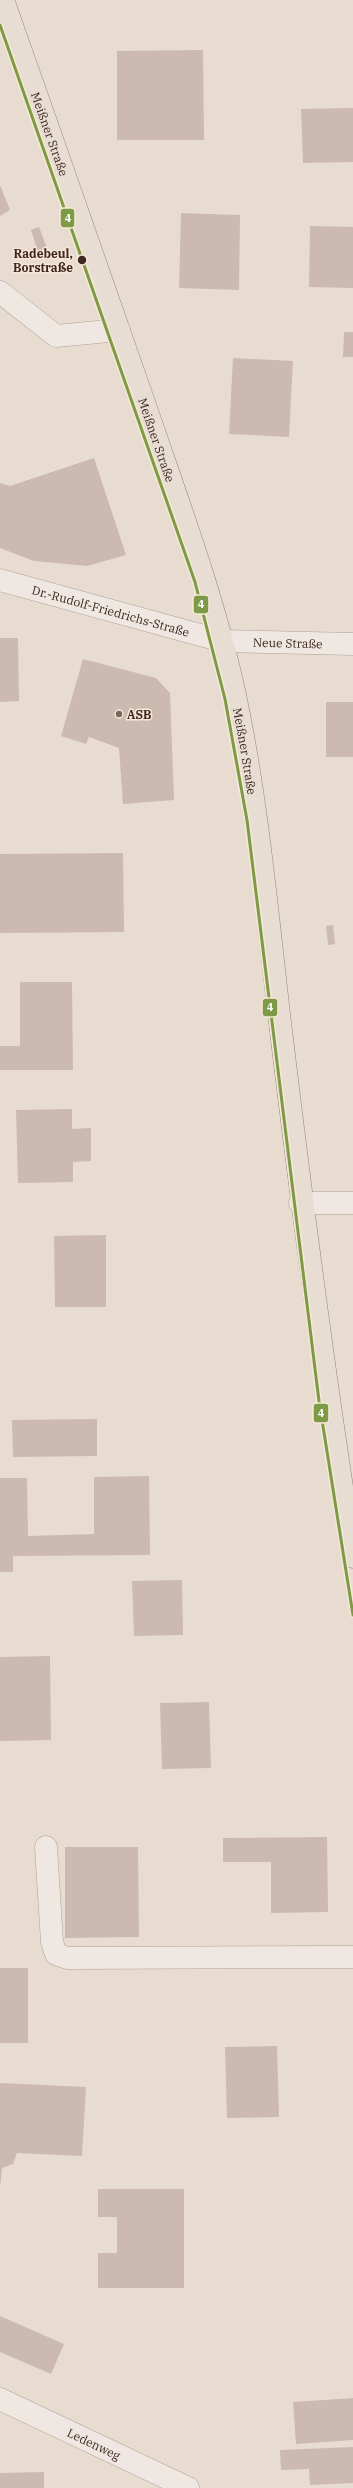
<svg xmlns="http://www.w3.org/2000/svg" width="353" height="2488" font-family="'IBM Plex Serif',serif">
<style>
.building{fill:#ccb9b0}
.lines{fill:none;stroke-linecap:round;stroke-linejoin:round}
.minor-casing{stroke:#ada198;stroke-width:23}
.major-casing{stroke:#93877f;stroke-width:23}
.minor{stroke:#efe8e2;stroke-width:22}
.major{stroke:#e7ddd3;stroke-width:22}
.tram-1-casing{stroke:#f8e7d6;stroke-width:6}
.tram-1{stroke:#7d9b47;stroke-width:3}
.stop-dot{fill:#3e271e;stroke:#f8e7d6;stroke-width:1.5}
.poi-dot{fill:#7a665c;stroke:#f8e7d6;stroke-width:1.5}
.labels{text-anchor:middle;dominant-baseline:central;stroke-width:3;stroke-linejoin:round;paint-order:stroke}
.street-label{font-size:12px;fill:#3e271e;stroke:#f8e7d6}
.stop-label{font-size:12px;font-weight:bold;fill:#3e271e;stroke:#f8e7d6;text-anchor:end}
.poi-label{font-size:12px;font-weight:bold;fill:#3e271e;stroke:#f8e7d6;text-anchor:start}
.line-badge{stroke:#f8e7d6;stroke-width:1.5}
.badge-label{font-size:11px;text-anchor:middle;font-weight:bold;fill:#fff}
</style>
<rect width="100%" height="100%" fill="#e8dcd0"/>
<!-- building -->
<g class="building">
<path d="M203 50 204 140H117V51Z"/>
<path d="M353 108V162L303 163 301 109Z"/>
<path d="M0 185 10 210 0 216Z"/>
<path d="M181 213 240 215 239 290 179 288Z"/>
<path d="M310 226 353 227V288L309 287Z"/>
<path d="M39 227 48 251 39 255 31 230Z"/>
<path d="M344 332H353V357H343Z"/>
<path d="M233 358 293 361 289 437 229 434Z"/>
<path d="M94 458 126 555 87 566 34 561 0 548V483L10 486Z"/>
<path d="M0 638H18L19 701 0 702Z"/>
<path d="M83 659 156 678 170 693 174 800 123 804 119 748 89 737 86 744 61 736Z"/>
<rect x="326" y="702" width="27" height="55"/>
<path d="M123 853 124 932 0 933V854Z"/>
<path d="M333 925 335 944 328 945 326 926Z"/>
<path d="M20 982H72L73 1070H0V1046H20Z"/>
<path d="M72 1109V1129L91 1128V1161L73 1162V1182L18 1183 16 1110Z"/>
<path d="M106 1235V1307H55L54 1236Z"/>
<path d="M97 1419V1456L13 1457 12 1420Z"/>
<path d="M149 1476 150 1555 13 1556V1572H0V1478H27L28 1536 94 1534V1477Z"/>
<path d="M182 1580 183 1635 134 1636 132 1581Z"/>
<path d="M50 1656 51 1740 0 1741V1657Z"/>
<path d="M209 1702 211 1768 162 1769 160 1703Z"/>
<path d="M327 1837 328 1912 271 1913V1862H223V1838Z"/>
<path d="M65 1847H138L139 1937 65 1938Z"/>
<rect x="0" y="1968" width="28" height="75"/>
<path d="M277 2046 279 2117 227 2118 225 2047Z"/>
<path d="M0 2083 86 2087 82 2156 17 2153 13 2164 2 2168 0 2188Z"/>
<path d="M98 2189H184V2288H98V2253H117V2217H98Z"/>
<path d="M0 2316 64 2344 51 2374 0 2352Z"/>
<path d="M353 2398V2440L296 2444 293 2402Z"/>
<path d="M353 2447V2483L310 2485 309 2469 281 2470 280 2450Z"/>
<path d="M44 2472V2488H0V2473Z"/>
</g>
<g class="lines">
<!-- minor casing -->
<g class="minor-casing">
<g id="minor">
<path d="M0 292 56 336 119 330"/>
<path id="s1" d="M0 580 222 641 353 644"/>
<path d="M300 1203H353"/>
<path d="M46 1847 52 1942 56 1954 67 1958 353 1957"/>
<path id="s2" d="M0 2399 188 2488"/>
</g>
</g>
<!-- major casing -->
<g class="major-casing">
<g id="major">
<path id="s3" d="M3 0C51 137 100 273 147 411 179 505 214 598 235 695 259 809 268 924 282 1039 303 1212 325 1385 353 1557"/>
</g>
</g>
<!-- minor -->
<use href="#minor" class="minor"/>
<!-- major -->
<use href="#major" class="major"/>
<!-- tram-1 casing -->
<g class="tram-1-casing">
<path id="tram-1" d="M0 25 195 582 225 699 247 820 319 1401 353 1615"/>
</g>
<!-- tram-1 -->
<use href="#tram-1" class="tram-1"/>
</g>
<!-- markers -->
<circle class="stop-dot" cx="82" cy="260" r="5"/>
<circle class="poi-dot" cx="119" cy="714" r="4"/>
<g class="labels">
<!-- street labels -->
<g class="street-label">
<text stroke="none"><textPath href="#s3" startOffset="142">Meißner Straße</textPath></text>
<text stroke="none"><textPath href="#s3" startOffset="466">Meißner Straße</textPath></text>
<text stroke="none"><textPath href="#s1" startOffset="115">Dr.-Rudolf-Friedrichs-Straße</textPath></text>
<text stroke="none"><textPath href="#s1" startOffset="296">Neue Straße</textPath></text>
<text stroke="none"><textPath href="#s3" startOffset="790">Meißner Straße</textPath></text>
<text stroke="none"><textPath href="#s2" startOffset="104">Ledenweg</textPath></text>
</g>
<!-- stop labels -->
<g class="stop-label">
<text x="73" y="253">Radebeul,<tspan x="73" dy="14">Borstraße</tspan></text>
</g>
<!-- poi labels -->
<g class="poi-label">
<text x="127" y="714">ASB</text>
</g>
</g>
<g class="line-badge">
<rect x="60" y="208" width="15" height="20" rx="4" fill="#7d9b47"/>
<rect x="193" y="595" width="16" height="19" rx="4" fill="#7d9b47"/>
<rect x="262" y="998" width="16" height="19" rx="4" fill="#7d9b47"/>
<rect x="313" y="1403" width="16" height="20" rx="4" fill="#7d9b47"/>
</g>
<g class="badge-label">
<text x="68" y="222">4</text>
<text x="201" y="608">4</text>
<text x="270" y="1011">4</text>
<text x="321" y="1417">4</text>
</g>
</svg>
